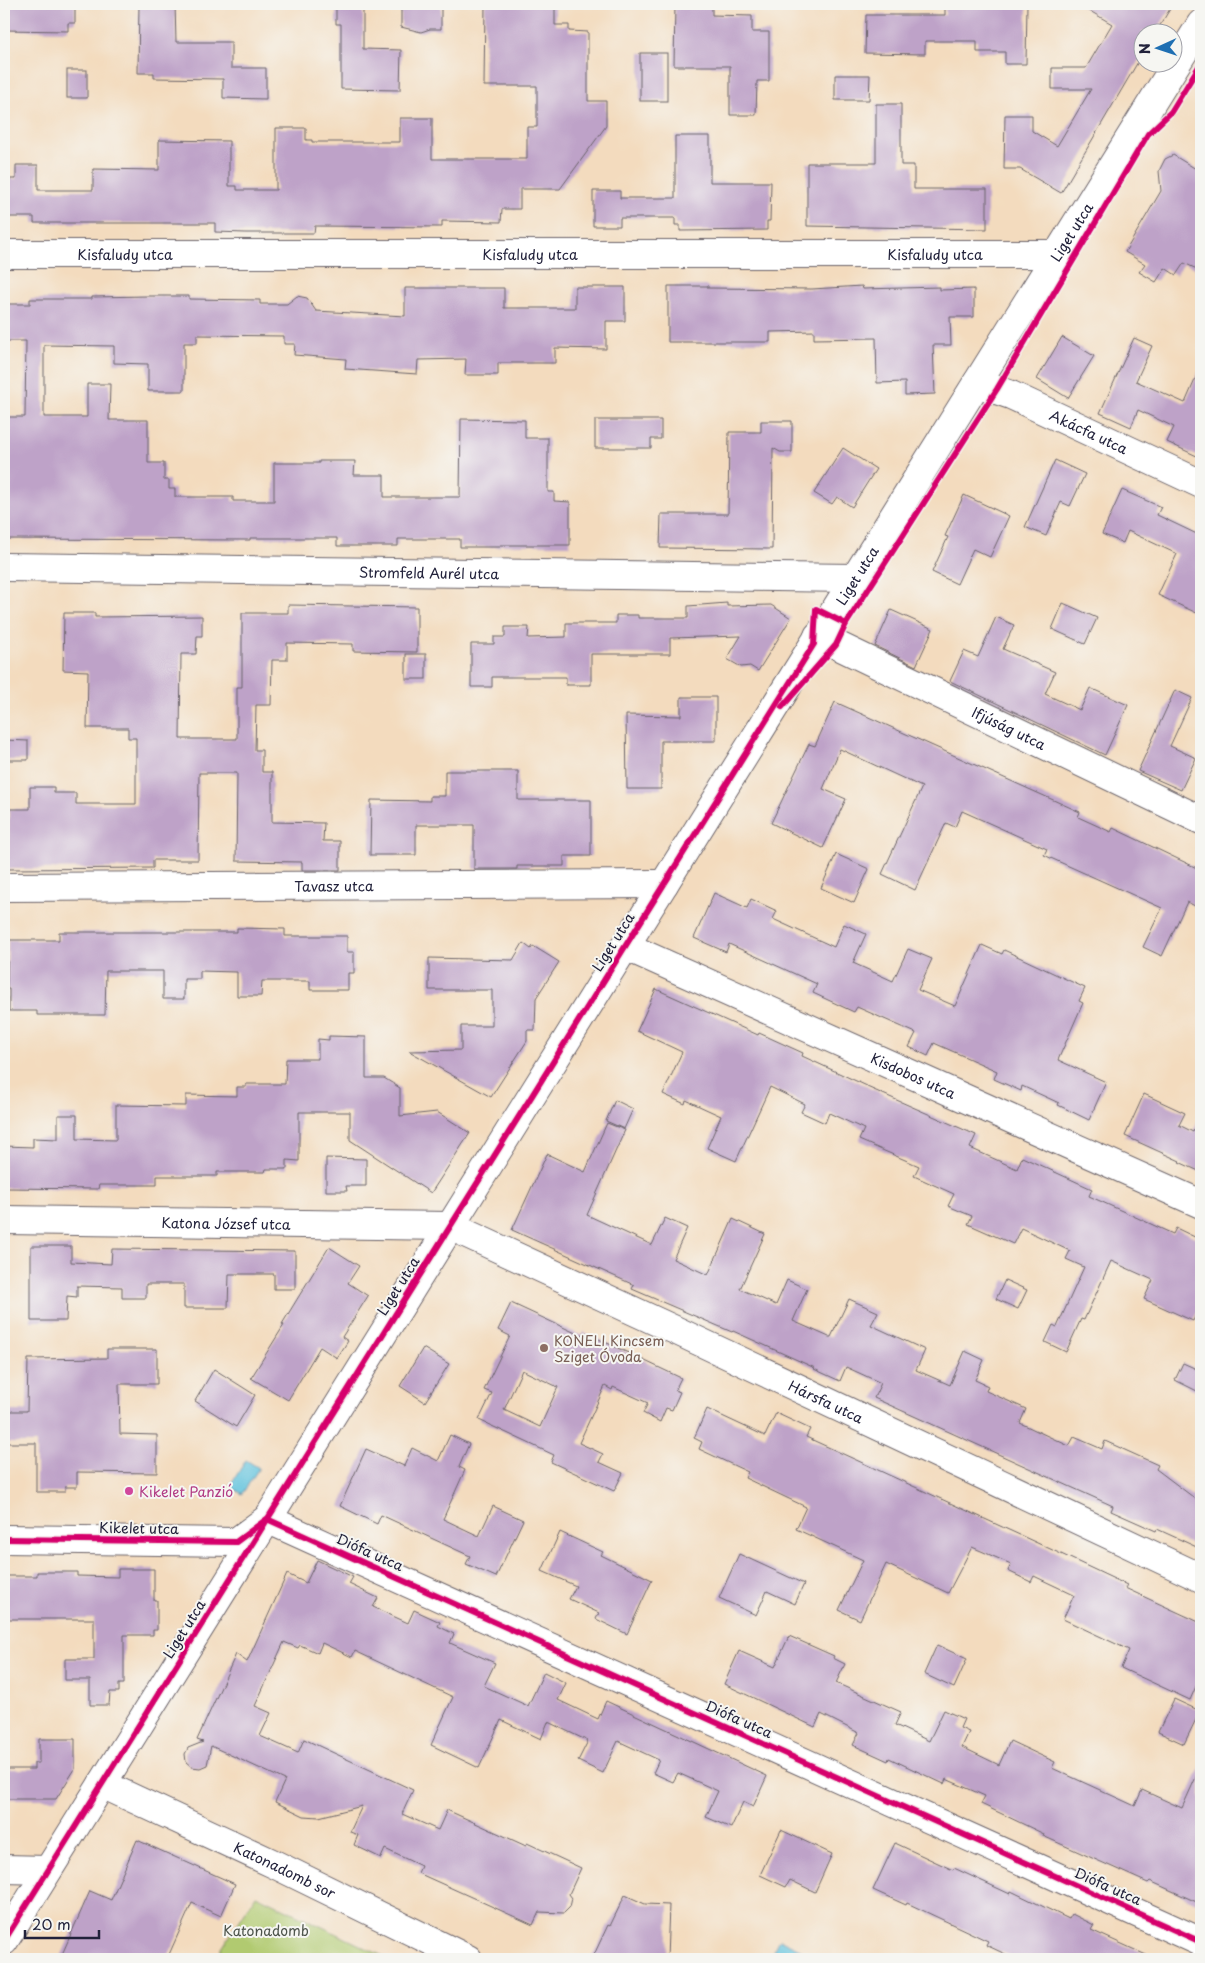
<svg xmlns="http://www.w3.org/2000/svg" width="1205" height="1963" font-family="'Playpen Sans',sans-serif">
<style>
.green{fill:#b1ca6f;stroke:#6a7655}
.water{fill:#5fc2dd;stroke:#40728c}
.building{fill:#bea2c8;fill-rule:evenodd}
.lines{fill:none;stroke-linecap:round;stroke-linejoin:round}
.minor-casing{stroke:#6b6369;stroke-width:30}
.minor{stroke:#fff;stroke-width:28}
.cycleway-casing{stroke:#f6f6f2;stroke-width:9}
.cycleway{stroke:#d6006c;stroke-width:6}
.education-dot{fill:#8d6e63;stroke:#f6f6f2;stroke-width:2}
.hotel-dot{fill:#d1479c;stroke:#f6f6f2;stroke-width:2}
.labels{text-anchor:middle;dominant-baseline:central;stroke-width:4;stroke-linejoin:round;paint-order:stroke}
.street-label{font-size:14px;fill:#22223b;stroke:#f6f6f2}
.education-label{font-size:14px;fill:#785e54;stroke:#f6f6f2;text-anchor:start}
.hotel-label{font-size:14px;fill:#b23c85;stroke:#f6f6f2;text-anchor:start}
.park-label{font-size:14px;fill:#4d544b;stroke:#f6f6f2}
</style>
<rect width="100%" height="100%" fill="#f6f6f2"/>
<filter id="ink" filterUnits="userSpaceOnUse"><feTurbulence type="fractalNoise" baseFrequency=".02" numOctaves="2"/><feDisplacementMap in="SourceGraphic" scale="10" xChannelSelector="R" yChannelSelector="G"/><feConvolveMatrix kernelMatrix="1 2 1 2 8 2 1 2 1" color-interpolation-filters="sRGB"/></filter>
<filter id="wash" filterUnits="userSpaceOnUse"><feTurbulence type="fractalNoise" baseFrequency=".0096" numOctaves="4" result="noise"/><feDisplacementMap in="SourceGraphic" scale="20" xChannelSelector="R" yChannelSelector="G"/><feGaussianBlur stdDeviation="1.12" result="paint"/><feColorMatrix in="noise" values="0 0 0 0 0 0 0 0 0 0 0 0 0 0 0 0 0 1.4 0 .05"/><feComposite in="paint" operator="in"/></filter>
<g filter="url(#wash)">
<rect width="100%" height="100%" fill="#f3dbbe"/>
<!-- green -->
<path class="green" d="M256 1895 389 1959H215Z"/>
<!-- water -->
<g class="water">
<path d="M246 1460 259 1468 242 1494 230 1486Z"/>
<path d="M779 1939 802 1950 798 1959H791L773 1951Z"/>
</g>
<g id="blocks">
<!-- building -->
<g class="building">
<path d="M4 4H75V23H68V31L4 30Z"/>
<path d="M139 4H175L176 42H231V68H266V99L223 98V79L154 78V73H138Z"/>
<path d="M336 4H363V49L401 50 400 90 341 89V24H336Z"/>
<path d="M401 4H441V29H430L421 32 401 27Z"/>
<path d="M485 4H555V25H569V31L588 32V101H606V126L560 189H520V209H502L501 222 442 221V227L315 226 314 233H246L215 232V223H34V217H4V179H16V165H38V190H93V169L159 170V140L229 141V186H237V190H276V128H306V140H312V142H400V118H432V159H527V127H537V86H484Z"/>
<path d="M675 4H712V15L752 16V32H769V81H757L756 115H730V66H674Z"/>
<path d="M945 4H1027L1026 64H1005V52H977V41H925V54L865 53 866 15H945Z"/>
<path d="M1078 4H1173L1156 32H1142V55L1061 193 1020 169H1004L1005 115H1032V131L1057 146 1091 89H1052V68H1086L1112 24Z"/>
<rect x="640" y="53" width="27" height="48"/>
<rect x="67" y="70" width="20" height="28"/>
<path d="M835 75H870L869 100H835Z"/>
<path d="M876 104H901V165H914V189H987V229L807 226V163H876Z"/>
<path d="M675 136H710V182H771L770 221H767V230L680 231V225H675V218H620V226H593V191H620V198H675Z"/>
<path d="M1173 155 1201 172V271L1184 263 1176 275 1165 268 1156 282 1139 272 1145 264 1125 252 1161 191 1159 171 1165 159Z"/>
<path d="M668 286H708V288L812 289 862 286 863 289 940 287V290L974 289V317H950L951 345H933L935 394 905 395V382L877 383 876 338 814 339V331L770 332V342H668Z"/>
<path d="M575 287H625V321H606V349L555 348V363H498V375H465L466 359 418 360 417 374 345 369 346 359 294 355 295 344H284V336L197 335V343H184V391H148V364L114 363V346L44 345V417H87V384H110L109 420H148V463H164V480H169V489H175V497H233V501H274V463H319V461H355L354 475H384V497H460L461 419 525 420V438H548V492H554V501L570 502V545H500V547H460V539H398V546H337V538H250V540L4 539V417H25L26 341H4V304H30V299H92V297L148 296H189V299L260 300V304H287L297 296 307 298 316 311 405 316V288H504V308H575Z"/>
<path d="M1062 337 1094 356 1068 398 1037 379Z"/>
<path d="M1134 338 1152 346 1136 381 1185 403 1201 366V458L1167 442 1174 427 1138 410 1131 427 1100 413Z"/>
<path d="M595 420H661V439H651V448H595Z"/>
<path d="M761 421H792V452H780L773 448 772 549 660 548 661 514H728L729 432H761Z"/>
<path d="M843 448 876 469 852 507 837 497 832 504 814 493Z"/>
<path d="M1055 460 1085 474 1070 506 1061 502 1046 536 1025 527Z"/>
<path d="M1122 490 1161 507 1157 515 1201 536V615L1158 595 1177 554 1128 531 1123 543 1102 534Z"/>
<path d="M964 495 1009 516 990 557 973 549 957 584 932 572 948 537 945 536Z"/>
<path d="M727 603V606L771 605 791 618 758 671 750 666 741 667 727 659 741 636 670 638V654H591V685H566V677H492V687H471V644H494V637H505V627H529L528 638 566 637V623H616V615H638V618H688V606Z"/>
<path d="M1063 603 1097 618 1085 644 1052 629Z"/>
<path d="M288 605 417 607V652L353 651V644L287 643V660H272L271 705H256L255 750H262V772H272V822L324 823 323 841H340V870H302V862L236 861 237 773H199L198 860H153V868L8 869 9 809H30V787H54V793H76V804H136V738H128V728H87L88 671 63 670 64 613H95V617L202 616V636H197L196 654H181L180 739H237V687H242V613H288Z"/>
<path d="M891 610 933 629 916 666 875 646Z"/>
<path d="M996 617 1014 625 1003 649 1055 672 1045 694 1080 710 1090 688 1128 705 1105 755 950 681 964 651 978 657Z"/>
<rect x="406" y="654" width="20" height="25"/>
<path d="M1175 690 1192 698 1170 746 1196 758 1181 790 1138 771Z"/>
<path d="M681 697H716V741H661V789H627L626 715 681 716Z"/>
<path d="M835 702 1080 812 1078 817 1111 832 1113 828 1201 870V909L1187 902 1162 956 1143 947 1162 908 1044 855 1047 849 962 811 955 827 946 823 915 890 882 874 922 787 840 749 823 789 846 799 823 848 771 823 809 744 815 746Z"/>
<path d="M4 740 28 741V760H4Z"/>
<path d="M445 771H518V800H591V856H564V866H517V869H474V825H416V855H370L371 800 430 801V796H445Z"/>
<path d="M836 854 869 869 854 903 821 888Z"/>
<path d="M714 893 747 908 751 899 777 911 773 919 834 947 844 924 866 934 853 963 893 981 908 949 932 959 918 990 955 1006 982 945 1002 954 1004 950 1085 988 1079 1001 1083 1003 1058 1060 1106 1082 1089 1120 1058 1105 1059 1103 1022 1086 1021 1091 994 1079 997 1071 934 1043 928 1056 909 1047 916 1033 857 1007 854 1012 813 993 817 984 729 944 726 952 694 938Z"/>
<path d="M237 928 285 929V936H347V952H354V973H348V990H310V981H262L261 996H237V972L200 971V979H184V999H163V971H106L105 1015H37V1011H9V989H7L8 940H59V932H237Z"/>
<path d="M523 943 531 949 533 946 559 962 536 998 535 1030H527V1041L491 1097 409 1051 461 1050V1026H492V990H429V958L513 960Z"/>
<path d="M656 989 758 1035 759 1033 803 1053 802 1056 867 1086V1087L976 1135 970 1148 1017 1169 1022 1157 1092 1189 1089 1196 1173 1234 1176 1228 1201 1240V1304L1193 1321 1144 1299 1153 1280 1111 1261 1084 1320 1081 1319 1066 1352 1045 1342 1053 1325 1057 1327 1084 1267 1066 1259 1070 1251 1021 1228 1013 1244 968 1224 972 1216 948 1206 954 1194 914 1176 919 1166 859 1140 864 1129 829 1113 825 1123 801 1112 805 1104 770 1087 736 1161 707 1148 721 1116 686 1100 685 1104 663 1094 682 1052 637 1031Z"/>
<path d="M329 1036 366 1037V1078H384L400 1088V1116L437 1112 470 1133 431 1193 350 1140V1112H299V1161L287 1160V1169H266L265 1172H217V1176H157V1185H99L98 1189 4 1188V1146L33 1147V1138L58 1139V1115H77V1139L116 1140V1105L186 1106V1095L237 1096V1087H246V1084H285L286 1059H318V1039L329 1040Z"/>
<path d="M1144 1094 1185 1113 1179 1125 1193 1132 1201 1113V1172L1179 1162 1180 1161 1125 1136Z"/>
<path d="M615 1100 633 1109 624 1129 606 1121Z"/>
<path d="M607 1123 625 1130 587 1215 652 1245 665 1218 687 1228 673 1259 708 1275 733 1219 765 1234 740 1289 776 1305 787 1280 807 1289 793 1321 829 1337H831L849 1299 878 1312 871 1325 925 1350 916 1370 950 1385 965 1351 984 1360 975 1380 988 1386 986 1391 1026 1409 1020 1423 1069 1446 1074 1437 1102 1449 1105 1441 1158 1465 1156 1469 1201 1503V1549L1157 1529 1156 1531 1111 1511 1113 1506 874 1398 881 1383 846 1367 840 1381 814 1369 815 1368 733 1331 732 1332 632 1289 634 1285 512 1230 547 1154 585 1172Z"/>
<path d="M326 1158 366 1159V1186H346L347 1191H326Z"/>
<path d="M31 1246H71V1262L111 1264 112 1249 295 1251V1289H274V1274H229L228 1308H184V1284H146V1298H122V1287L77 1286V1297L67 1296 66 1321H31Z"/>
<path d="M329 1247 359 1266 348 1283 368 1296 342 1337 348 1341 337 1358 320 1347 288 1400 251 1378 284 1325 282 1324Z"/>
<path d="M1005 1280 1027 1290 1018 1309 996 1299Z"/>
<path d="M511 1303 582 1336 584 1332 681 1378 675 1390 680 1392 672 1410 666 1408 660 1422 643 1413 648 1403 613 1387 612 1390 605 1386 579 1443 603 1454 599 1462 623 1473 614 1491 551 1462 554 1455 479 1420 492 1393 484 1390 510 1336 498 1330ZM522 1370 558 1387 540 1427 504 1410Z"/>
<path d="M423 1348 449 1364 425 1402 400 1386Z"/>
<path d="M107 1349H157V1384H119L120 1434 157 1435V1473L77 1472V1487H65V1492H36V1443H4V1411H27L28 1359 107 1358Z"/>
<path d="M1183 1363 1201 1371V1393L1175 1380Z"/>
<path d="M214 1369 255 1395 236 1427 195 1401Z"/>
<path d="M707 1409 765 1436 776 1413 810 1429 806 1437 1059 1553 1127 1585 1125 1588 1201 1623V1675L1190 1700 1121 1668 1129 1650 1063 1619 1074 1595 1034 1576 1031 1582 1008 1571 1011 1564 972 1547 948 1593 886 1564 860 1620 839 1610 863 1560 796 1529 806 1507 745 1478 748 1472 699 1449 702 1442 694 1438Z"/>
<path d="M450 1435 469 1444 459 1467 465 1470 443 1519 479 1536 493 1506 523 1520 496 1577 466 1564 470 1556 381 1515 377 1524 340 1506 366 1449 404 1466 412 1448 438 1461Z"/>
<path d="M560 1532 603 1552 601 1555 652 1580 627 1634 596 1619 599 1613 569 1599 576 1586 542 1571Z"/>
<path d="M739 1554 804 1584 795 1604 767 1591 756 1615 719 1598Z"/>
<path d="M317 1560 353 1577 349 1584 378 1598 373 1607 408 1623 414 1610 440 1622 438 1626 454 1634 450 1643 495 1663 484 1686 528 1706 544 1672 566 1683 558 1700 598 1719 606 1701 767 1776 753 1807 743 1802 731 1828 706 1817 718 1791 678 1773 673 1782 653 1773 659 1760 618 1741 603 1773 578 1761 588 1741 548 1722 541 1739 501 1720 479 1768 431 1745 453 1697 355 1651 352 1657 322 1643 318 1653 300 1645 298 1648 284 1642 255 1706 271 1713 260 1736 298 1753 304 1739 413 1790 402 1814 438 1830 447 1810 526 1846 527 1843 581 1868 569 1894 572 1898 570 1907 564 1913 539 1912 533 1925 418 1873 421 1866 385 1849 381 1858 354 1845 358 1835 350 1832 362 1806 319 1817 304 1816 275 1802 285 1780 211 1746 207 1765 200 1768 192 1767 186 1762 185 1754 188 1748 203 1742 197 1740 236 1654 247 1662 287 1574 306 1583Z"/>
<path d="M118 1569H154V1600H157V1630H153V1635H124V1684H119V1692H110L109 1705H90V1680H65V1659H94V1619H4V1576H37V1572H77V1576L118 1577Z"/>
<path d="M789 1636 834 1656 833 1658 845 1664 836 1683 901 1712 895 1725 929 1741 944 1710 964 1719 960 1728 969 1732 962 1747 999 1765 1010 1741 1055 1762 1052 1768 1135 1806 1142 1790 1182 1808 1201 1766V1904L1150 1881 1148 1883 1043 1836 1044 1834 981 1804 985 1796 946 1779 944 1784 889 1758 888 1761 853 1745 859 1733 821 1714 815 1727 724 1684 739 1651 775 1667Z"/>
<path d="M937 1645 967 1659 954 1688 924 1674Z"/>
<path d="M1174 1699 1200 1711 1184 1744 1158 1732Z"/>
<path d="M39 1739H75V1769L56 1799H4V1769H34V1763H39Z"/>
<path d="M781 1830 832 1854 815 1892 790 1880 786 1887 760 1875Z"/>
<path d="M137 1840 235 1884 221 1916 192 1903 167 1959H60L90 1891 111 1900Z"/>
<path d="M895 1843 953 1870 954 1868 1010 1894 1011 1891 1069 1919 1072 1914 1094 1925 1091 1930 1155 1959H1016L986 1945 988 1941 907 1903 906 1905 873 1890Z"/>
<path d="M625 1895 645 1904 669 1905 667 1959H592L608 1925 610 1926Z"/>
</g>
</g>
</g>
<g filter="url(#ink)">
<use href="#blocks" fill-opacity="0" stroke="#6b6369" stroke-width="1"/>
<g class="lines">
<!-- minor casing -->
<g class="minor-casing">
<g id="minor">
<path id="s1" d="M4 254H1057"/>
<path id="s2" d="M977 383 1011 395 1201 484"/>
<path id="s3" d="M4 567 855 578"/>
<path id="s4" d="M818 636 1201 820"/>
<path id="s5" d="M4 887 664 884"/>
<path id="s6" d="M625 946 1201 1204"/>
<path id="s7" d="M4 1220 450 1226 675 1330 1201 1578"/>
<path d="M4 1539 236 1542 267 1519 1201 1942"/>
<path id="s8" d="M102 1784 274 1864 468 1959"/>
<path d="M4 1869 48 1870"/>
<path id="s9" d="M4 1941 1201 24"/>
</g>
</g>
<!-- minor -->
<use href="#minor" class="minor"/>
<!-- cycleway casing -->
<g class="cycleway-casing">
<g id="cycleway">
<path d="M782 707 836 645 846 624 997 389 1148 134 1171 112 1201 63"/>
<path d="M4 1539 236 1542 267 1519 1201 1942"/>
<path d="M4 1941 814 644 816 609 846 624"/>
</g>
</g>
<!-- cycleway -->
<use href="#cycleway" class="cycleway"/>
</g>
</g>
<!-- markers -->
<circle class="education-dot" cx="544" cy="1348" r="5"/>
<circle class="hotel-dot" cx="129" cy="1491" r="5"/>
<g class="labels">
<!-- street labels -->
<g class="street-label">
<text stroke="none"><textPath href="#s9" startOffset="2015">Liget utca</textPath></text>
<text stroke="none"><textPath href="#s1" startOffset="121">Kisfaludy utca</textPath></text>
<text stroke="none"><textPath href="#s1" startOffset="526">Kisfaludy utca</textPath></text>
<text stroke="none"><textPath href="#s1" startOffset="931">Kisfaludy utca</textPath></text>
<text stroke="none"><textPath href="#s2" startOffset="122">Akácfa utca</textPath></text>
<text stroke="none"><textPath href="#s3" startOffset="425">Stromfeld Aurél utca</textPath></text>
<text stroke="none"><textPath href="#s9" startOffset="1610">Liget utca</textPath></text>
<text stroke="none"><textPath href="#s4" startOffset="212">Ifjúság utca</textPath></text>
<text stroke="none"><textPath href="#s5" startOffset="330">Tavasz utca</textPath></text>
<text transform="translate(613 942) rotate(-58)">Liget utca</text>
<text stroke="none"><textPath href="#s6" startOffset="316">Kisdobos utca</textPath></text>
<text stroke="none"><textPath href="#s7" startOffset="222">Katona József utca</textPath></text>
<text transform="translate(398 1286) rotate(-58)">Liget utca</text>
<text stroke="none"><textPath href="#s7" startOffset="861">Hársfa utca</textPath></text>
<text transform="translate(139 1528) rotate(1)">Kikelet utca</text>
<text transform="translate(370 1552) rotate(24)">Diófa utca</text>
<text transform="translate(184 1629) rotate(-58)">Liget utca</text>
<text transform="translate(739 1719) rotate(24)">Diófa utca</text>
<text stroke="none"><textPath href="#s8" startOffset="202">Katonadomb sor</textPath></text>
<text transform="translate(1108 1886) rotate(24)">Diófa utca</text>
</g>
<!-- education labels -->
<g class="education-label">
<text x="554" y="1340">KONELI Kincsem<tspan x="554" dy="16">Sziget Óvoda</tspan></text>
</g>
<!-- hotel labels -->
<g class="hotel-label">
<text x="139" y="1491">Kikelet Panzió</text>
</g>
<!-- park labels -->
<g class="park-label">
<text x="266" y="1930">Katonadomb</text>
</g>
</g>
<!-- margin -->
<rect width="1205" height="1963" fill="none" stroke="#f6f6f2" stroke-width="20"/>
<!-- north arrow -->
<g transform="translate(1158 48) rotate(267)"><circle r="24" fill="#f6f6f2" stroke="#a1a1a9"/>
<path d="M0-4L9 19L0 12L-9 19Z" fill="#1f6fb2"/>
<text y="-8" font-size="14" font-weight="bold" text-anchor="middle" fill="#22223b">N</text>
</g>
<!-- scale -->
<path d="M25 1930v8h74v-8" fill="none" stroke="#22223b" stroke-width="2.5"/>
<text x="32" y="1930" font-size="15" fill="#22223b" stroke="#f6f6f2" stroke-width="4" paint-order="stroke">20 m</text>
</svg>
